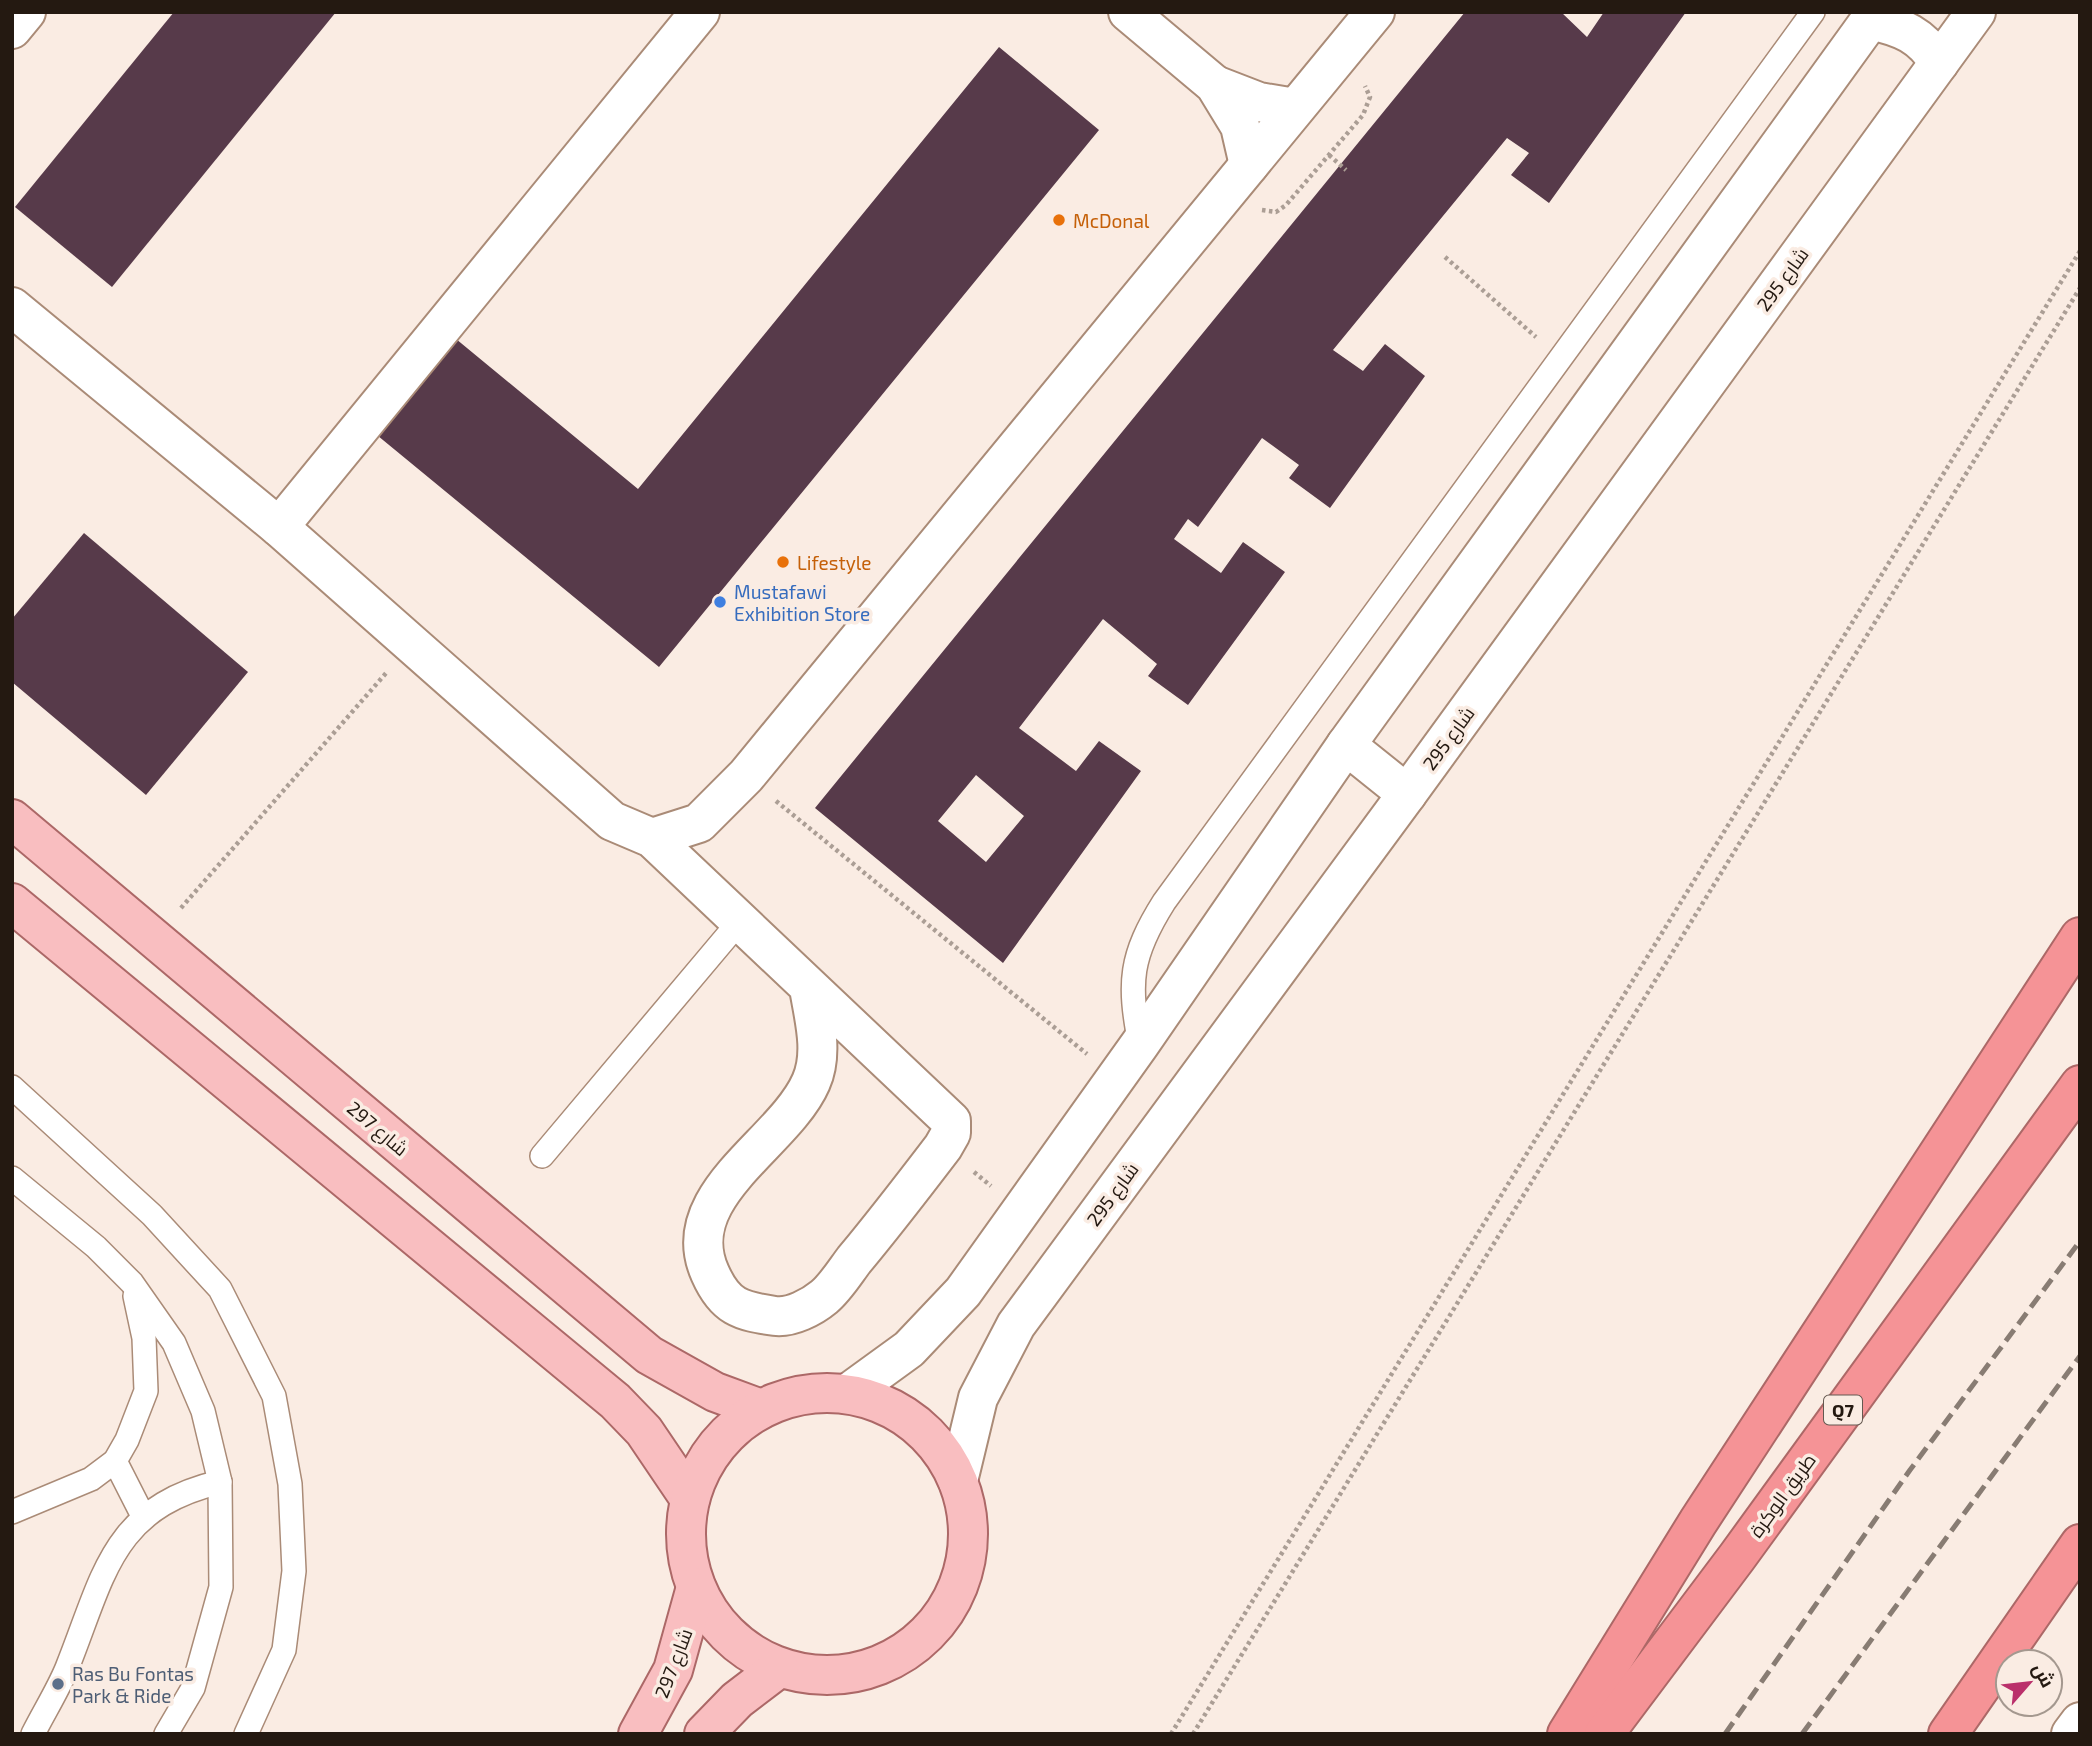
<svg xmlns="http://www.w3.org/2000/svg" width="2092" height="1746" font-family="'Exo 2',Cairo,sans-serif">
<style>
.building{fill:#573a4a;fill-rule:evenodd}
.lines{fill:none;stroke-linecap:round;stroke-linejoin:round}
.lane-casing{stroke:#aa8b77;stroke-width:26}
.street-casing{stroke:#aa8b77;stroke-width:42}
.primary-casing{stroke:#ac6867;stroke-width:42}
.highway-casing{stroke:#ac6867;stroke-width:42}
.path{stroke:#ab9e95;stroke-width:4.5;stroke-dasharray:3.5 3.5;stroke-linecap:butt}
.lane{stroke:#fff;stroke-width:23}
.street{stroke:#fff;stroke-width:38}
.primary{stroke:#f9bec0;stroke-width:38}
.highway{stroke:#f59396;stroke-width:38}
.rail{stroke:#887c73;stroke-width:5;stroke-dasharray:14 7;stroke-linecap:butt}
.food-dot{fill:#e8710a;stroke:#faece3;stroke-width:2.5}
.shop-dot{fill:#3f7fe0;stroke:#faece3;stroke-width:2.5}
.service-dot{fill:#5c6f8a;stroke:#faece3;stroke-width:2.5}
.labels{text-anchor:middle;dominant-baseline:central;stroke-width:7;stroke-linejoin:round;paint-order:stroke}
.shield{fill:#faece3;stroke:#645850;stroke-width:2}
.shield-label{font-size:18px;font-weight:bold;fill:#241911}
.food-label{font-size:19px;fill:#c56008;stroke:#faece3;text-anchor:start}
.street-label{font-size:19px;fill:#241911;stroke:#faece3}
.shop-label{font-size:19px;fill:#366cbe;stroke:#faece3;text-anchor:start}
.service-label{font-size:19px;fill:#4e5e75;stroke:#faece3;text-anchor:start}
</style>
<rect width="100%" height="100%" fill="#faece3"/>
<!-- building -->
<g class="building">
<path d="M174 12H336L112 287 15 207Z"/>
<path d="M1465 12H1561L1587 37 1604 12H1686L1549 203 1511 175 1529 153 1507 138 1333 350 1363 371 1385 344 1425 376 1330 508 1289 478 1299 465 1262 438 1198 527 1188 519 1174 539 1221 573 1243 542 1285 572 1188 705 1148 676 1157 664 1103 619 1019 728 1076 771 1099 741 1141 771 1003 963 815 808ZM976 775 1024 816 986 862 938 821Z"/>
<path d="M999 47 1099 130 659 667 372 431 450 334 638 489Z"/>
<path d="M84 533 248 672 146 795 12 682V619Z"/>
</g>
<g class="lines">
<!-- lane casing -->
<g class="lane-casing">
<g id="lane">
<path d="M1140 1044C1128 982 1130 956 1164 902L1813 12"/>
<path d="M12 1087 152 1215 220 1289 274 1396 290 1484 294 1571 284 1650 246 1734"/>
<path d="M542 1156 739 922"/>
<path d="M12 1178 96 1247 132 1283 174 1343 203 1411 220 1482 221 1587 193 1688 166 1734"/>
<path d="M115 1461 143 1516"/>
<path d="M12 1512 91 1479 115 1461 127 1440 146 1391 144 1338 135 1296"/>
<path d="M33 1734C44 1712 58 1690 67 1668 104 1576 111 1508 220 1482"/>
</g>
</g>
<!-- street casing -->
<g class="street-casing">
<g id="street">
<path d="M1128 12 1215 85 1240 126 1249 165"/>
<path d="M1870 20C1902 27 1922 35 1939 63"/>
<path d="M12 29 26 12"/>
<path d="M1215 85 1259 102 1295 108"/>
<path d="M12 307 279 527 612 821 652 838 951 1121V1133L943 1147C914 1185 885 1223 854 1260 845 1272 835 1288 824 1297 812 1307 791 1318 775 1316 740 1311 725 1307 710 1273 675 1195 784 1144 811 1082 824 1053 814 1018 809 988"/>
<path d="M279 527 700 12"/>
<path d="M1346 745 1407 794"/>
<path d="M652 838 699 823 746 776 1375 12"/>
<path d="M847 1394 909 1349 963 1292 1140 1044 1346 745 1876 12"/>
<path d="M958 1481 978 1398 1016 1325 1407 794 1976 12"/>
<path d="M2071 1734 2080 1722"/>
</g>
</g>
<!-- primary casing -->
<g class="primary-casing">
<g id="primary">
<path d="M12 819 649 1355 715 1392 761 1409"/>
<path d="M12 903 615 1401 644 1431 690 1499"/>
<circle cx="827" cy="1534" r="141"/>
<path d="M638 1734 673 1670 696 1587"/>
<path d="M704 1734 737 1700 779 1668"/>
</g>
</g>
<!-- highway casing -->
<g class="highway-casing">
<g id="highway">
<path d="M1567 1734 1698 1522 2080 937"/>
<path d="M1604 1734 1737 1557 2080 1085"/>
<path d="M1948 1734 2080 1544"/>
</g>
</g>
<!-- path -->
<g class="path">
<path d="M1329 155 1346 170"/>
<path d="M1262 210 1276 212 1286 205 1363 115 1370 97 1365 86"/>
<path d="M1445 257 1536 337"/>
<path d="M776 801 1087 1054"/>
<path d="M181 908 387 672"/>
<path d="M974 1172 991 1186"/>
<path d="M1171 1734 2080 251"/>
<path d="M1193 1734 2080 288"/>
</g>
<!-- lane -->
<use href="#lane" class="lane"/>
<!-- street -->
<use href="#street" class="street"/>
<!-- primary -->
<use href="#primary" class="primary"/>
<!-- highway -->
<use href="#highway" class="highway"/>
<!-- rail -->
<g class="rail">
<path d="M1725 1734 1910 1470 2080 1241"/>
<path d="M1802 1734 2080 1356"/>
</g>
</g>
<!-- markers -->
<g class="food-dot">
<circle cx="1059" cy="220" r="7"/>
<circle cx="783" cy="562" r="7"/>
</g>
<circle class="shop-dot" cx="720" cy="602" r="7"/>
<circle class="service-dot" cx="58" cy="1684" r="7"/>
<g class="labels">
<!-- shield labels -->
<rect class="shield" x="1824" y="1395.5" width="38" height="29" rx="5"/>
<g class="shield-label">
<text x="1843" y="1410">Q7</text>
</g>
<!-- food labels -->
<g class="food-label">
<text x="1073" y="220">McDonal</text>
<text x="797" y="562">Lifestyle</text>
</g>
<!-- street labels -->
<g class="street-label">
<text transform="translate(1782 279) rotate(-54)">شارع 295</text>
<text transform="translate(1448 738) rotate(-54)">شارع 295</text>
<text transform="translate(378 1128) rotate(40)">شارع 297</text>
<text transform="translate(1112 1194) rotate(-54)">شارع 295</text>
<text transform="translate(1782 1495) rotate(-54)">طريق الوكرة</text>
<text transform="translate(673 1663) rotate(-69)">شارع 297</text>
</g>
<!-- shop labels -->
<g class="shop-label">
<text x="734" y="591">Mustafawi<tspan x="734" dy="22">Exhibition Store</tspan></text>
</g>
<!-- service labels -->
<g class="service-label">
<text x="72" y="1673">Ras Bu Fontas<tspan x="72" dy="22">Park &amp; Ride</tspan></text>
</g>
</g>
<!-- border -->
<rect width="2092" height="1746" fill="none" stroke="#241911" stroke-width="28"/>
<!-- north arrow -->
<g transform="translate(2029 1683) rotate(62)"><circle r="33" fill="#faece3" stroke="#a4988f" stroke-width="2"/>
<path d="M0-5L12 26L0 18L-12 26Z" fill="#ba306b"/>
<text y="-10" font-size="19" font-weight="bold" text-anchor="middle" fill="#241911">ش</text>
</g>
</svg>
